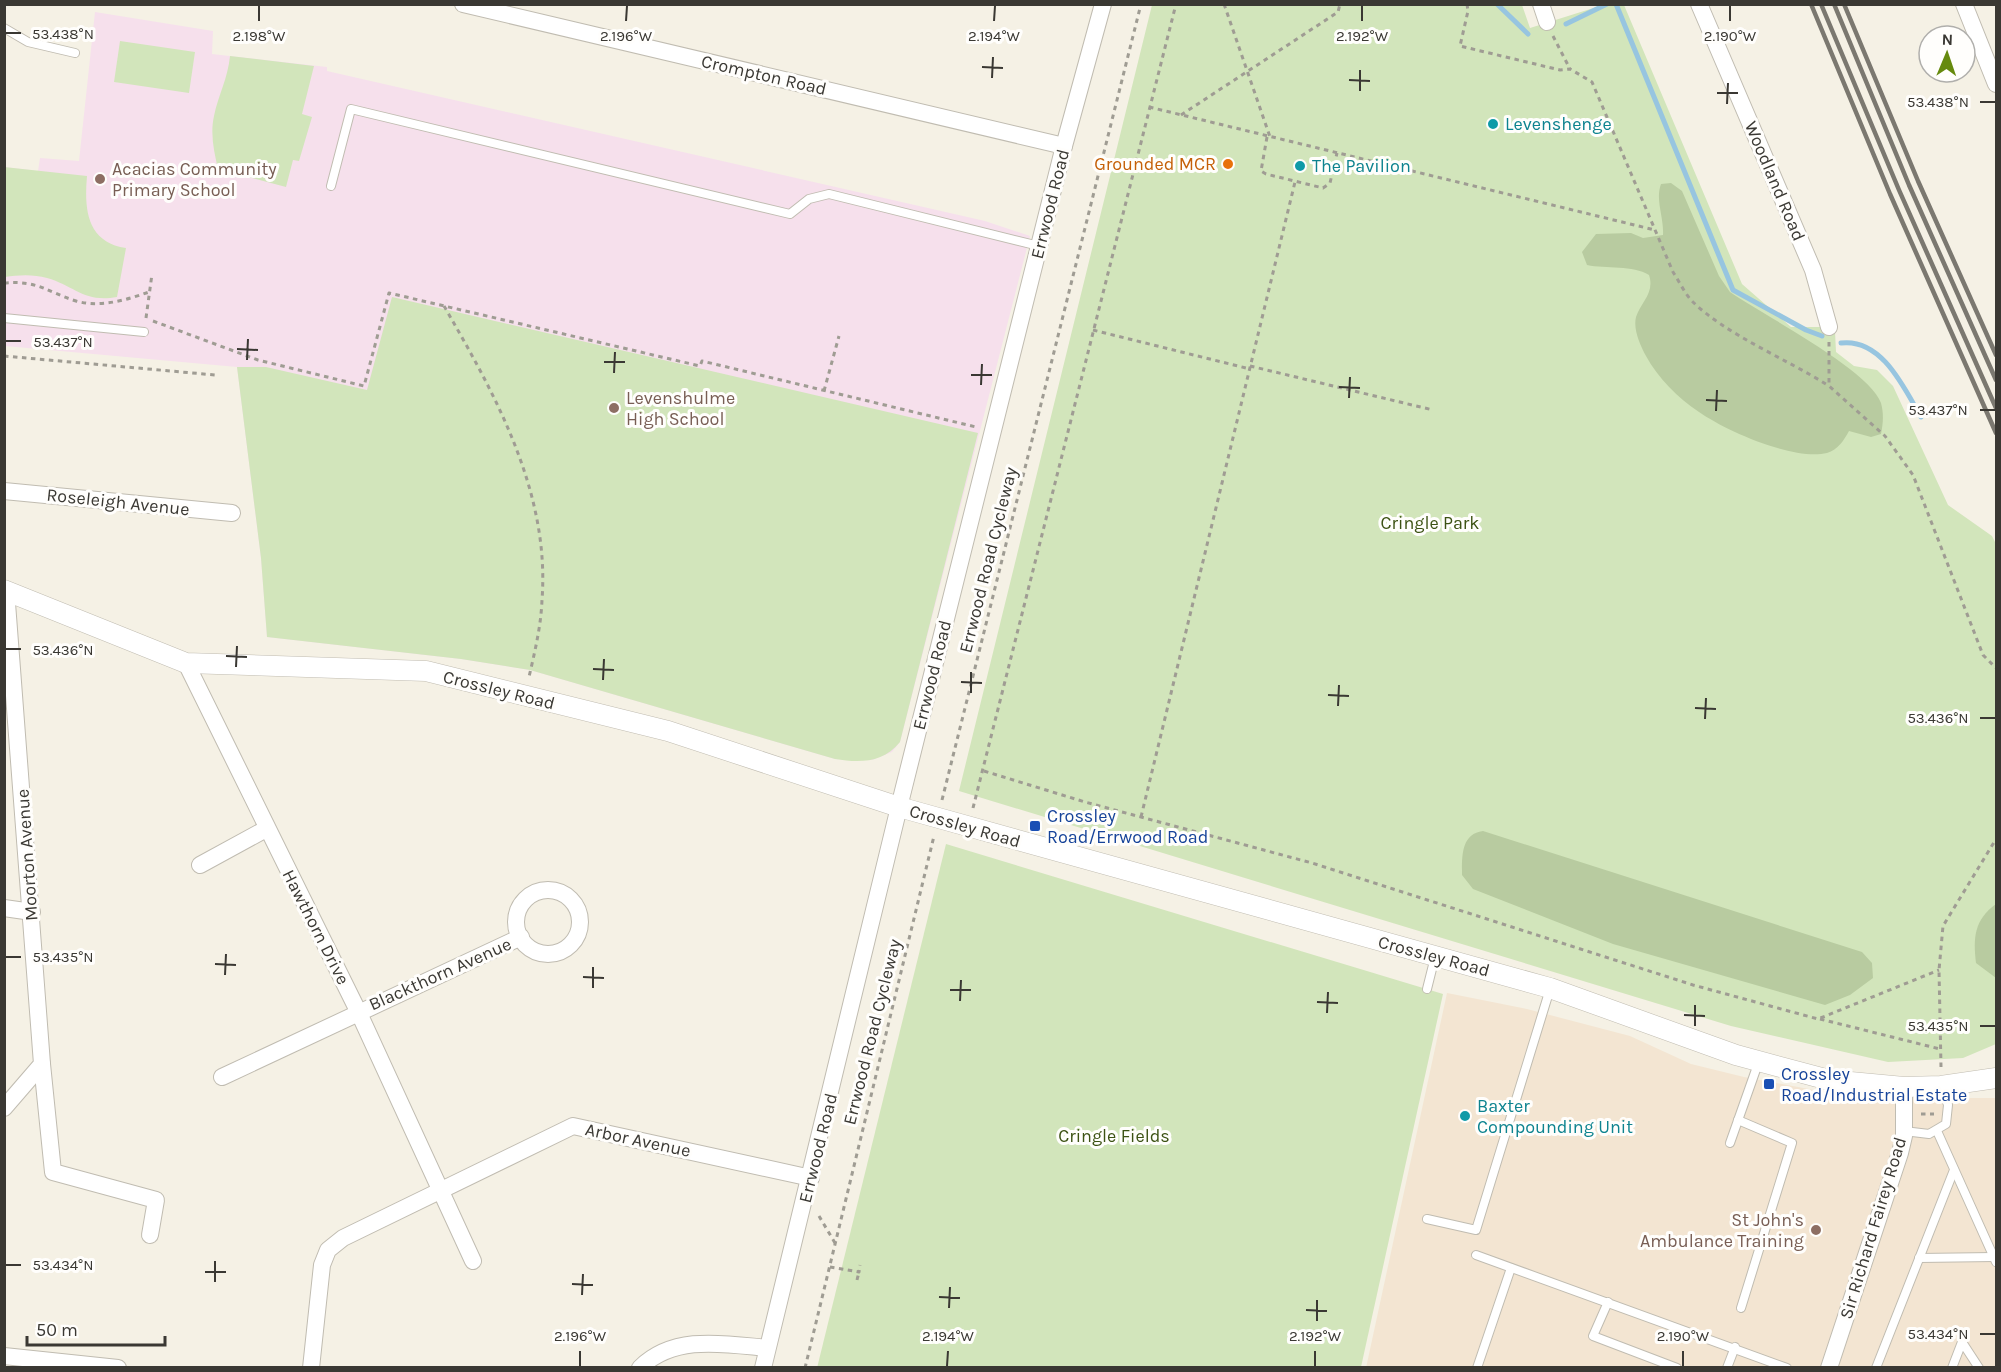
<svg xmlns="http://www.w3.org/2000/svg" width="2001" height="1372" font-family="Karla,sans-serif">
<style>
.industrial{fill:#f3e5d2}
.education{fill:#f6e0ec}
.green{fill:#d2e5bb}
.forest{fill:#b8cba0}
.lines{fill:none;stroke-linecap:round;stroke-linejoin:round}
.stream{stroke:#97c5e0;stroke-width:5}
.service-casing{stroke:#c0bcb1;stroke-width:10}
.minor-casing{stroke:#c0bcb1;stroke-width:18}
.tertiary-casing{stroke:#c0bcb1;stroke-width:21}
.path{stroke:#9f9c93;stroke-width:3;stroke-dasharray:4.5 4.5;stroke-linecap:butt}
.service{stroke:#fff;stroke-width:8}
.minor{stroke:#fff;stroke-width:16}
.tertiary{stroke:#fff;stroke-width:20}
.rail{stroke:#7b7870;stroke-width:4.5}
.ticks{fill:none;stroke:#3a3833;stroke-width:2}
.culture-dot{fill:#0f9aa8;stroke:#fffefc;stroke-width:2}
.food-dot{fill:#e8710a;stroke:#fffefc;stroke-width:2}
.education-dot{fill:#8d6e63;stroke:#fffefc;stroke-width:2}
.transit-dot{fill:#1a4fb4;stroke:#fffefc;stroke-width:2}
.labels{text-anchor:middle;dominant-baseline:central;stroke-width:6;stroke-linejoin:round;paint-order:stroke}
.street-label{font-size:18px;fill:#3a3833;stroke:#fffefc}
.culture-label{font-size:18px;fill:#0d838f;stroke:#fffefc;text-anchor:start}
.food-label{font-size:18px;fill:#c56008;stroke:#fffefc;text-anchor:end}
.education-label{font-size:18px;fill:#785e54;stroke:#fffefc;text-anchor:start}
.park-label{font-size:18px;fill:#3c5213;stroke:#fffefc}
.transit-label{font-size:18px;fill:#164399;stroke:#fffefc;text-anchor:start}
.ticks-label{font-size:15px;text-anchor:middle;fill:#3a3833;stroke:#fffefc;stroke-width:6;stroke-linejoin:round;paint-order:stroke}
</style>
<rect width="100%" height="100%" fill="#f5f1e5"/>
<!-- industrial -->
<path class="industrial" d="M1447 993 1527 1009 1630 1036 1691 1064 1744 1077 1814 1090 1896 1098H1996V1367L1366 1368Z"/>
<!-- education -->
<path class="education" d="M95 12 213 31 212 54 327 67V71L985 221 1030 236 900 742 892 752 872 760 835 759 530 670 461 659 267 637 261 558 237 367 5 346V167L38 171 40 158 79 161Z"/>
<!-- green -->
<g class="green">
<path d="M1152 5H1522L1530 28 1603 5H1624L1742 284 1791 327H1829L1835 331 1836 352 1854 366 1877 370 1893 386 1948 505 1992 536 1996 544V1044L1963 1058 1888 1062 1731 1026 959 791Z"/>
<path d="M120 41 195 52 189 93 114 82Z"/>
<path d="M230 56 314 66 302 114 312 117 299 161 293 160 286 187 218 169C214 152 210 134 214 116 218 96 228 78 230 56Z"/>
<path d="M4 167 87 176C84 210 87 242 126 248L117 297C84 303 75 286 47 278 33 274 18 275 5 277Z"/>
<path d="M392 297 978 433 900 742C883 763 860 763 835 759L530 670 461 659 267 637 261 558 237 367H266L367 390Z"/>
<path d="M946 844 1443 994 1361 1367 817 1368Z"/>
</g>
<!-- forest -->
<g class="forest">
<path d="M1671 183 1682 191 1719 276 1730 292C1763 315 1870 370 1881 403 1884 414 1883 424 1881 434L1871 437 1849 431C1844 440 1838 450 1827 453 1794 461 1726 431 1699 412 1678 398 1658 378 1646 356 1640 345 1633 329 1636 317 1641 302 1655 293 1649 275 1633 265 1606 269 1587 265L1582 252 1596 234 1631 233 1643 238 1663 235C1664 217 1655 200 1661 184Z"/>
<path d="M1483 831 1862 952 1872 963 1873 978 1850 995 1825 1005 1613 944 1473 889 1462 875C1462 856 1461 834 1483 831Z"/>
<path d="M1996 904V978L1976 963C1973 938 1974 920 1996 904Z"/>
</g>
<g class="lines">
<!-- stream -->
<g class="stream">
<path d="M1497 4 1528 34"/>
<path d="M1616 4 1733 290 1806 330 1822 336"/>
<path d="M1566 24 1607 4"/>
<path d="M1841 343C1882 338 1904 388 1921 417"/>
</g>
<!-- service casing -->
<g class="service-casing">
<g id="service">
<path d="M4 28 28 42 75 53"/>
<path d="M331 186 351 109 790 214 809 199 829 194 1039 246"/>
<path d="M4 318 144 332"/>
<path d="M1427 989 1435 957"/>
<path d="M1738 1120 1792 1143 1741 1308"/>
<path d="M1904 1131 1929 1134 1946 1124 1948 1105 1942 1087"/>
<path d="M1937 1131 1996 1262"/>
<path d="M1730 1143 1759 1061"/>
<path d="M1427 1219 1476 1230 1550 989"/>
<path d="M1476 1255 1787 1368"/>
<path d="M1919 1258 1994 1257"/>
<path d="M1608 1302 1593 1336 1677 1368"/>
<path d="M1477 1368 1511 1268"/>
<path d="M1727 1368 1735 1347"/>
<path d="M1876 1368 1954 1170"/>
<path d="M1952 1368 1962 1342 1979 1368"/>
</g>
</g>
<!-- minor casing -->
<g class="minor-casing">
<g id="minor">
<path d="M463 4 1064 146"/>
<path d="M1541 4 1547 22"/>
<path d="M1699 4 1813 270 1829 327"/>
<path d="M1964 4 1996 84"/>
<path d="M4 491 232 513"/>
<path d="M186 663 358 1011 473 1261"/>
<path d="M200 865 266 829"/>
<circle cx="548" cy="922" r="32"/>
<path d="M4 908 32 912"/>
<path d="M42 1064 53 1172 156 1200 150 1235"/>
<path d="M222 1077 521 937"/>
<path d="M4 1108 42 1064 6 590"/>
<path d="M4 1356 118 1368"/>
<path d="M311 1368 322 1265 328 1250 343 1238 573 1126 811 1178"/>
<path d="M640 1368C674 1334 725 1344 767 1348"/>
<path d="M763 1368 899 807 1064 146 1103 4"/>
<path d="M1829 1368 1900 1153 1904 1136V1087"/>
</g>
</g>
<!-- tertiary casing -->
<g class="tertiary-casing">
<path id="tertiary" d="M4 590 186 663 426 671 668 731 899 807 1550 988 1736 1055 1829 1080 1904 1087 1941 1086 1996 1078"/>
</g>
<!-- path -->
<g class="path">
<path d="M1224 4 1270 137"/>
<path d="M1467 4 1468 11 1460 46 1560 70 1570 69 1592 82 1673 272C1679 281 1684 292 1691 300 1724 334 1787 359 1829 386"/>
<path d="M1553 36 1570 69"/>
<path d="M1149 107 1655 230"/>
<path d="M1181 115 1338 12 1340 4"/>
<path d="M1267 137 1261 171 1266 174 1323 188 1330 183 1337 153"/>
<path d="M4 283C38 280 47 292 76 301 100 308 126 300 149 292"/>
<path d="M444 306C496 396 550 493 542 600 541 626 535 651 529 677"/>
<path d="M146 318 152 274"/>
<path d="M153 321 258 360 364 386 389 293 700 366 702 361 976 427"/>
<path d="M1093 330 1250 369"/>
<path d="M1829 342V386L1885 436 1913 475 1983 655 1996 668"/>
<path d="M4 356 215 375"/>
<path d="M1250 366 1433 410"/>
<path d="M824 391 839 336"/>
<path d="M984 771 1085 802 1312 863 1693 985 1818 1019 1939 970"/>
<path d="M942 800 1141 4"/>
<path d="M973 808 1176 4"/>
<path d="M1141 817 1295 182"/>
<path d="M1820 1019 1940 1049"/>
<path d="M1941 1067 1939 970 1943 926 1996 839"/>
<path d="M1921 1114H1934"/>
<path d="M819 1216 835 1243"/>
<path d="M830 1267 859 1272 860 1265"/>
<path d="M857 1280 859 1272"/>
<path d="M805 1368 934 836"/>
</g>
<!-- service -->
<use href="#service" class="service"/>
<!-- minor -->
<use href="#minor" class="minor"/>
<!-- tertiary -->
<use href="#tertiary" class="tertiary"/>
<!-- rail -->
<g class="rail">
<path d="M1811 4 1890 194 1996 433"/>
<path d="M1821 4 1899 190 1996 408"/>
<path d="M1834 4 1909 185 1996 380"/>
<path d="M1844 4 1918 181 1996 355"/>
</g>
</g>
<!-- ticks -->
<path class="ticks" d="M259 21V6M626 21 627 6M994 21 995 6M1362 21V6M1730 21V6M6 33H21M982 67 1003 68M992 78 993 57M1349 80 1370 81M1360 91V70M1717 93H1738M1980 102H1995M1727 104 1728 83M6 341H21M237 349 258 350M247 360 248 339M604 362H625M614 373 615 352M971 375H992M981 385 982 364M1339 387 1360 388M1349 398 1350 377M1706 400 1727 401M1980 410H1995M1716 411 1717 390M6 649H21M226 656 247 657M236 667 237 646M593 669 614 670M603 680 604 659M961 682 982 683M971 693V672M1328 695 1349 696M1338 706 1339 685M1695 708 1716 709M1980 718H1995M1705 719 1706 698M6 957H21M215 964 236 965M225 975 226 954M583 977 604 978M593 988V967M950 990H971M960 1001 961 980M1317 1002 1338 1003M1327 1013 1328 992M1684 1015 1705 1016M1695 1026V1005M1980 1026H1995M6 1265H21M205 1272H226M215 1282V1261M572 1284 593 1285M582 1295 583 1274M939 1297 960 1298M949 1308 950 1287M1306 1310 1327 1311M1317 1321V1300M1980 1334H1995M580 1366V1351M947 1366 948 1351M1315 1366V1351M1683 1366V1351"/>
<!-- markers -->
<g class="culture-dot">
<circle cx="1493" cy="124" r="6"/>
<circle cx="1300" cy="166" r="6"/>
<circle cx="1465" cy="1116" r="6"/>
</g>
<circle class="food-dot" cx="1228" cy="164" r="6"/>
<g class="education-dot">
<circle cx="100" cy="179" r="6"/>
<circle cx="614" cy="408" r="6"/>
<circle cx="1816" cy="1230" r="6"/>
</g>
<g class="transit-dot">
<rect x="1029" y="820" width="12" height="12" rx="3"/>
<rect x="1763" y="1078" width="12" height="12" rx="3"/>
</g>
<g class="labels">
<!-- street labels -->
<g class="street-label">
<text transform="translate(764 75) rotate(13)">Crompton Road</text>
<text transform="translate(1775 181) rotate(67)">Woodland Road</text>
<text transform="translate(1050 204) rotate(-76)">Errwood Road</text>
<text transform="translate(118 502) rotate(6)">Roseleigh Avenue</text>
<text transform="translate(988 560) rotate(-76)">Errwood Road Cycleway</text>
<text transform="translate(932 675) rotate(-76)">Errwood Road</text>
<text transform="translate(499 690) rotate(14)">Crossley Road</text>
<text transform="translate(965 826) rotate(16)">Crossley Road</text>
<text transform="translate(27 855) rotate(-94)">Moorton Avenue</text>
<text transform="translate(316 927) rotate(63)">Hawthorn Drive</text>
<text transform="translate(1434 956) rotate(15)">Crossley Road</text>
<text transform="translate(440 974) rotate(-24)">Blackthorn Avenue</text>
<text transform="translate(872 1032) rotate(-76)">Errwood Road Cycleway</text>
<text transform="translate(638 1140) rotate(12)">Arbor Avenue</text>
<text transform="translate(818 1148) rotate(-76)">Errwood Road</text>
<text transform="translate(1873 1228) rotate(-73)">Sir Richard Fairey Road</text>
</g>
<!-- culture labels -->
<g class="culture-label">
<text x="1505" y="124">Levenshenge</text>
<text x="1312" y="166">The Pavilion</text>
<text x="1477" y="1106">Baxter<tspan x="1477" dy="21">Compounding Unit</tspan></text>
</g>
<!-- food labels -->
<g class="food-label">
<text x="1216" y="164">Grounded MCR</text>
</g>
<!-- education labels -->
<g class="education-label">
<text x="112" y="169">Acacias Community<tspan x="112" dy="21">Primary School</tspan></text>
<text x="626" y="398">Levenshulme<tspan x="626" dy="21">High School</tspan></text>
<text x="1804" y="1220" text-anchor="end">St John's<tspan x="1804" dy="21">Ambulance Training</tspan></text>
</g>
<!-- park labels -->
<g class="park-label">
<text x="1430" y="523">Cringle Park</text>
<text x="1114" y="1136">Cringle Fields</text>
</g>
<!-- transit labels -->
<g class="transit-label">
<text x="1047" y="816">Crossley<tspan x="1047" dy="21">Road/Errwood Road</tspan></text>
<text x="1781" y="1074">Crossley<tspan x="1781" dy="21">Road/Industrial Estate</tspan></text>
</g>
</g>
<g class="ticks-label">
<text x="63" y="39">53.438°N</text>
<text x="259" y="41">2.198°W</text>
<text x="626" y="41">2.196°W</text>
<text x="994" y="41">2.194°W</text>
<text x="1362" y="41">2.192°W</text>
<text x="1730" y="41">2.190°W</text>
<text x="1938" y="107">53.438°N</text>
<text x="63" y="347">53.437°N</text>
<text x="1938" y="415">53.437°N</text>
<text x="63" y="655">53.436°N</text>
<text x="1938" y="723">53.436°N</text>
<text x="63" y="962">53.435°N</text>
<text x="1938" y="1031">53.435°N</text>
<text x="63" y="1270">53.434°N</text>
<text x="1938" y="1339">53.434°N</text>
<text x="580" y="1341">2.196°W</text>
<text x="948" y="1341">2.194°W</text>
<text x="1315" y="1341">2.192°W</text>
<text x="1683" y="1341">2.190°W</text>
</g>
<!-- border -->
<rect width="2001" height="1372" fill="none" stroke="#3a3833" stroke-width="12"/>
<!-- north arrow -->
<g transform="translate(1947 54) rotate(2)"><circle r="28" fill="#fffefc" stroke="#b0afac" stroke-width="1.5"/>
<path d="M0-4.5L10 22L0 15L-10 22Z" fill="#668a0e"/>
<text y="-9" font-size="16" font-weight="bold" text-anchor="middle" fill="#3a3833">N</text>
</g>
<!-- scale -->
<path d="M27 1336v9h138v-9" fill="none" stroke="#3a3833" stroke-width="3"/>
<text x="36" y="1336" font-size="18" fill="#3a3833" stroke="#fffefc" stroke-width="4.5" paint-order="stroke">50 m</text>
</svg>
